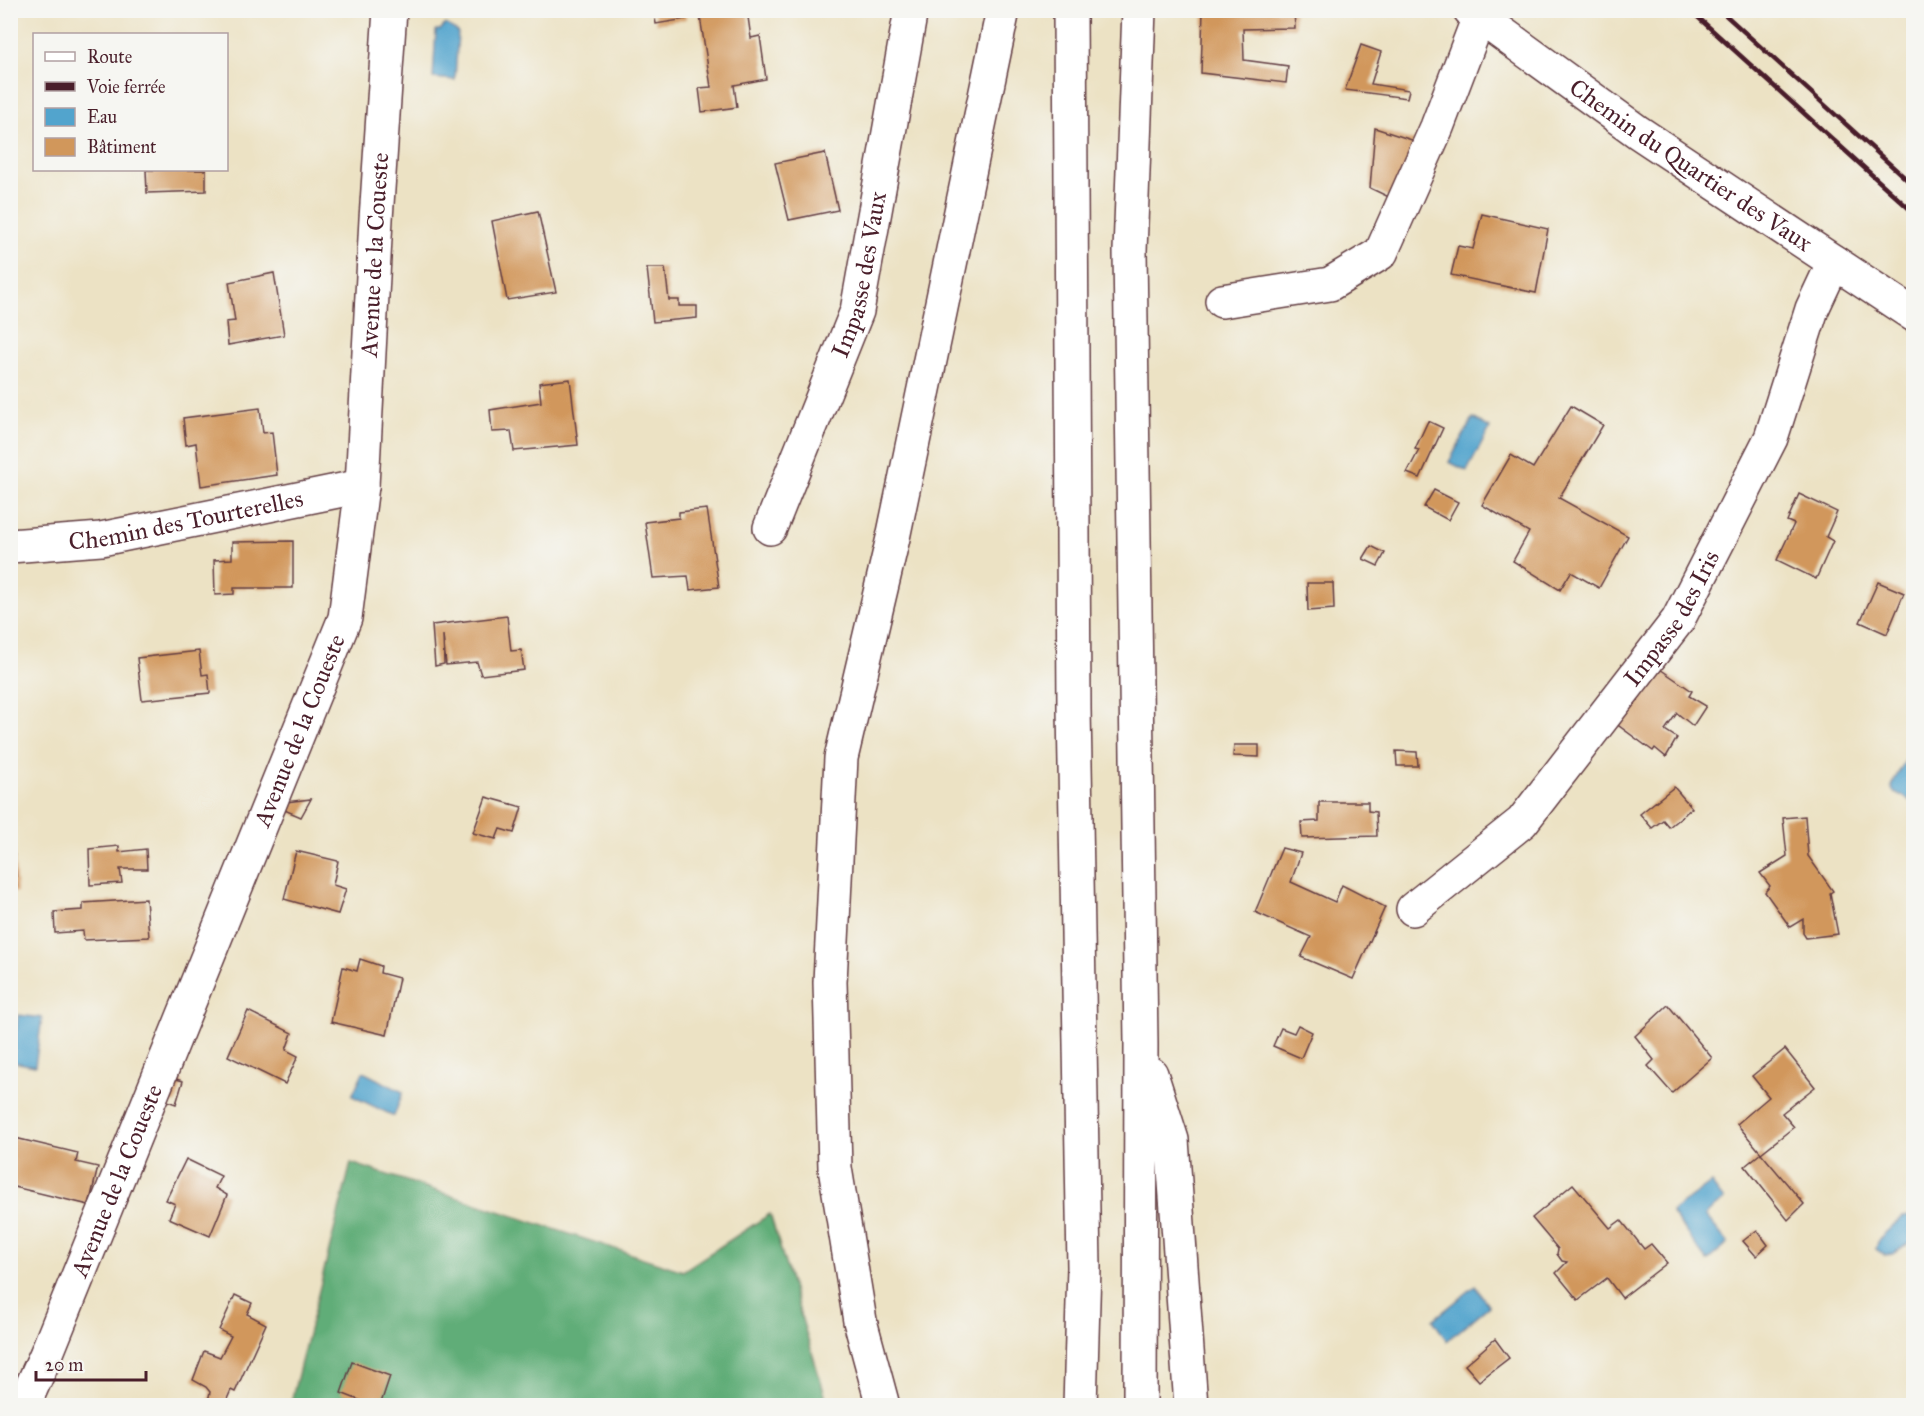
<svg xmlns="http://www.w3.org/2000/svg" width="1924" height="1416" font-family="'IM FELL Great Primer',serif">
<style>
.forest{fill:#60ad78;stroke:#556652;stroke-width:1.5}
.water{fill:#52a4cd;stroke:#4e627c;stroke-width:1.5}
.building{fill:#d1975b}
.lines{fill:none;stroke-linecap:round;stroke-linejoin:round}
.minor-casing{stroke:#623c42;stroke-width:36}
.highway-casing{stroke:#623c42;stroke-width:36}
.minor{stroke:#fff;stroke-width:33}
.highway{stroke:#fff;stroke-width:33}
.rail{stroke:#4a1f2b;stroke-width:4.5}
.labels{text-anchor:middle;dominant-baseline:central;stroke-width:6;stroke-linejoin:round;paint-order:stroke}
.street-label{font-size:24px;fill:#4a1f2b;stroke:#f6f6f2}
</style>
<rect width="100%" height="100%" fill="#f6f6f2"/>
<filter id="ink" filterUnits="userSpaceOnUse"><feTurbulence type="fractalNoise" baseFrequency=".0167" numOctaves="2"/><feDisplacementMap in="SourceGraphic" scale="12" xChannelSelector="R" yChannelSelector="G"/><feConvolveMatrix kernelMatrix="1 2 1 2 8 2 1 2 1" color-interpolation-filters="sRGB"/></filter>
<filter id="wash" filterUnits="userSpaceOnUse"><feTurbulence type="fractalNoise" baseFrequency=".008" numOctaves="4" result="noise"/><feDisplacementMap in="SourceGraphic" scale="24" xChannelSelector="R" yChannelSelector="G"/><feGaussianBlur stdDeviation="1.35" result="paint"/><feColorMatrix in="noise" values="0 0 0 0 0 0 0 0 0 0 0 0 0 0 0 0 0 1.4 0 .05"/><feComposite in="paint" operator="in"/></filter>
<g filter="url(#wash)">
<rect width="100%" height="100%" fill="#ece2c4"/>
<!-- forest -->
<path class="forest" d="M351 1163 683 1271 770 1214 828 1405 290 1406Z"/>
<!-- water -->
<g class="water">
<path d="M446 24 458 32 455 80 433 78 436 30H440Z"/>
<path d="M1473 418 1490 428 1467 471 1449 462Z"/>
<path d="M1913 747 1914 802H1913L1893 791 1891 786Z"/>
<path d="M18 1015 42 1018 35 1066 13 1062Z"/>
<path d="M363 1072 403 1092 394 1116 352 1096Z"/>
<path d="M1711 1183 1724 1200 1705 1215 1728 1243 1707 1261 1671 1212Z"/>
<path d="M1911 1216 1913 1217V1240L1893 1254 1884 1255 1876 1249 1879 1239 1902 1217Z"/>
<path d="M1475 1286 1489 1306 1447 1341 1433 1320Z"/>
</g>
<g id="blocks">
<!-- building -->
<g class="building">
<path d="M654 10H685L686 19 656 24Z"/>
<path d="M699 10H747L751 38 760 36 766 79 734 85 737 107 702 112 699 88 711 87Z"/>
<path d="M1203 10H1294L1295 28 1243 29 1244 60 1288 66 1286 83 1201 73Z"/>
<path d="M1361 45 1381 52 1371 84 1409 90 1407 98 1345 90Z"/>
<path d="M1375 128 1415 141 1397 201 1370 188Z"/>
<path d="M825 153 838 210 789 220 775 163Z"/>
<path d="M146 170H206V191L147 193Z"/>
<path d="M538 211 556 292 507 300 492 221Z"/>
<path d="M1482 214 1548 229 1536 293 1451 275 1458 246 1473 249Z"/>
<path d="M647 268H665L669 300H679V306H697V318L653 322Z"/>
<path d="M274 273 284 335 228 345 226 322 235 321 229 282Z"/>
<path d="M570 379 578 445 514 451 511 431 492 432 490 410 541 402 539 383Z"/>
<path d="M1571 406 1603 425 1559 498 1628 536 1599 588 1571 572 1560 590 1513 561 1529 532 1482 505 1511 455 1533 468Z"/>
<path d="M260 408 263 433 272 432 277 475 201 486 196 443 186 445 183 418Z"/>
<path d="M1428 421 1443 428 1420 478 1407 473 1419 450 1415 449Z"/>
<path d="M1434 490 1458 502 1448 520 1424 507Z"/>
<path d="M1799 494 1837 512 1826 537 1833 541 1816 579 1777 560 1794 524 1787 521Z"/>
<path d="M707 509 719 587 690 590 688 576 653 578 645 522 679 518V512Z"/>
<path d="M293 541V588H234V594L215 595 214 560 232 559V542Z"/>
<path d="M1371 546 1385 553 1378 566 1363 559Z"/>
<path d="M1878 582 1904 593 1887 634 1860 622Z"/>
<path d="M1307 583H1333L1334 609 1308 611Z"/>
<path d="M507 616 511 651 521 650 524 670 481 675 477 662 446 665 443 635 444 664 435 666 432 625Z"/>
<path d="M199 651 202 675 208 674 210 693 142 700 137 658Z"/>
<path d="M1651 663 1692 691 1689 696 1706 706 1693 726 1677 713 1665 730 1677 738 1666 757 1655 748 1653 751 1611 720Z"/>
<path d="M1234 745H1259V757L1233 756Z"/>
<path d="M1396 751 1417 752 1418 766H1397Z"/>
<path d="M1674 787 1692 808 1669 827 1663 820 1652 828 1640 814Z"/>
<path d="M486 797 522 807 514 833 500 829 496 839 473 833Z"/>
<path d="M311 799 301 817 282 809 286 802Z"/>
<path d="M1319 802H1368V811L1376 812 1377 836 1302 838 1301 822 1319 821Z"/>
<path d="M1805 816 1808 856 1833 891 1830 893 1838 934 1806 938 1803 933V919L1790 927 1765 892 1770 886 1760 873 1787 856 1783 818Z"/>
<path d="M119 846V852L146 849 147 869H120L122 883 90 885 89 849Z"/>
<path d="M1282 848 1301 853 1291 882 1335 902 1342 885 1385 907 1353 979 1301 957 1311 937 1255 912Z"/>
<path d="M10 849H14L17 892 10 893Z"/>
<path d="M296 851 338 861 333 885 346 889 338 914 284 899Z"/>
<path d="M146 899 149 937 84 940 83 931 55 933 54 912 83 910V903Z"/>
<path d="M360 959 381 966 380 973 399 978 387 1035 331 1022 343 967 357 971Z"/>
<path d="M1668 1005 1712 1058 1672 1093 1648 1066 1654 1060 1635 1036Z"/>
<path d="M248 1011 292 1033 286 1050 298 1056 285 1084 228 1056Z"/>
<path d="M1298 1025 1312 1032 1301 1058 1273 1046 1281 1028 1294 1033Z"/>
<path d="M1785 1049 1815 1087 1782 1113 1794 1127 1761 1153 1737 1124 1769 1097 1752 1076Z"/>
<path d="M169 1077 183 1081 176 1104 162 1099Z"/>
<path d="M11 1137 78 1153 76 1162 98 1167 89 1205 10 1186Z"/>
<path d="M1761 1153 1804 1204 1788 1220 1745 1166Z"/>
<path d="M186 1159 221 1176 215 1188 227 1195 210 1236 169 1218 175 1204 166 1200Z"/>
<path d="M1573 1184 1610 1228 1621 1220 1644 1249 1651 1244 1667 1263 1622 1298 1607 1278 1578 1300 1556 1273 1567 1262 1562 1261 1557 1254 1558 1249 1532 1218Z"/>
<path d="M1757 1230 1768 1245 1756 1256 1743 1241Z"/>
<path d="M235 1295 252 1303 247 1314 266 1324 235 1392 231 1390 224 1406H207L210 1392 206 1387 193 1380 204 1351 220 1357 231 1336 219 1330Z"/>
<path d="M1495 1339 1509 1358 1479 1381 1465 1365Z"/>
<path d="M352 1362 390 1376 380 1406H374L341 1393Z"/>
</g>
</g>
</g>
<g filter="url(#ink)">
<use href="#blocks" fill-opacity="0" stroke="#623c42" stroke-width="1.5"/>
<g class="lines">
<!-- minor casing -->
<g class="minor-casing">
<g id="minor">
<path id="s1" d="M1470 10 1638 132 1914 315"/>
<path d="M1222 301 1330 284 1381 253 1437 127 1479 17"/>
<path id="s2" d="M770 528 857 311 911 10"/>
<path id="s3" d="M10 546 101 539 362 486"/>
<path id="s4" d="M1413 909 1522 822 1678 620 1771 438 1812 309 1834 262"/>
<path id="s5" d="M23 1406 46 1355 345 618 362 486 376 219 390 10"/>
</g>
</g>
<!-- highway casing -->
<g class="highway-casing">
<g id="highway">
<path d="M1070 10 1074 709 1084 1267 1080 1406"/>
<path d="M1139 10 1130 251 1141 1044 1140 1406"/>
<path d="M1151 1074 1172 1140 1191 1406"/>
<path d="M883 1406 860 1321 835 1168 830 982 841 758 893 538 1003 10"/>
</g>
</g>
<!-- minor -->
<use href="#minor" class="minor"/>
<!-- highway -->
<use href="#highway" class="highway"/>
<!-- rail -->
<g class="rail">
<path d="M1690 10 1914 213"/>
<path d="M1720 10 1914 186"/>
</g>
</g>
</g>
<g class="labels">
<!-- street labels -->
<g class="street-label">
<text stroke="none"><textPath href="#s1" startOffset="270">Chemin du Quartier des Vaux</textPath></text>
<text stroke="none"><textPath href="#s5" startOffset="1216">Avenue de la Coueste</textPath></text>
<text stroke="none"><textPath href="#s2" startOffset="270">Impasse des Vaux</textPath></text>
<text stroke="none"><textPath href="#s3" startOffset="178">Chemin des Tourterelles</textPath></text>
<text stroke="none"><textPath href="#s4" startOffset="393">Impasse des Iris</textPath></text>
<text stroke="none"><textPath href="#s5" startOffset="730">Avenue de la Coueste</textPath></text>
<text stroke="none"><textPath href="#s5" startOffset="244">Avenue de la Coueste</textPath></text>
</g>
</g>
<!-- margin -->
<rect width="1924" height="1416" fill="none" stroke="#f6f6f2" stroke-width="36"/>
<!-- legend -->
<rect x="33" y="33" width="195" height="138" fill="#f6f6f2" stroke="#b1a0a2" stroke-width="1.5"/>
<rect x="45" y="52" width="30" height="9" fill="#ffffff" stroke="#b1a0a2" stroke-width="1.5"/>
<text x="87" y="63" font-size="18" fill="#4a1f2b">Route</text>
<rect x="45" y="82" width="30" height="9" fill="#4a1f2b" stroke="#b1a0a2" stroke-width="1.5"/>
<text x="87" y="93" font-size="18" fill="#4a1f2b">Voie ferrée</text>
<rect x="45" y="108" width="30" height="18" fill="#52a4cd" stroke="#b1a0a2" stroke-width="1.5"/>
<text x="87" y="123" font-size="18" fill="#4a1f2b">Eau</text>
<rect x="45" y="138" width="30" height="18" fill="#d1975b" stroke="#b1a0a2" stroke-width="1.5"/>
<text x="87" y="153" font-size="18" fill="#4a1f2b">Bâtiment</text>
<!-- scale -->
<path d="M36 1371v9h110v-9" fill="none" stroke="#4a1f2b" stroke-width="3"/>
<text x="45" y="1371" font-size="18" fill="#4a1f2b" stroke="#f6f6f2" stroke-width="4.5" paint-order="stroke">20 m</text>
</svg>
